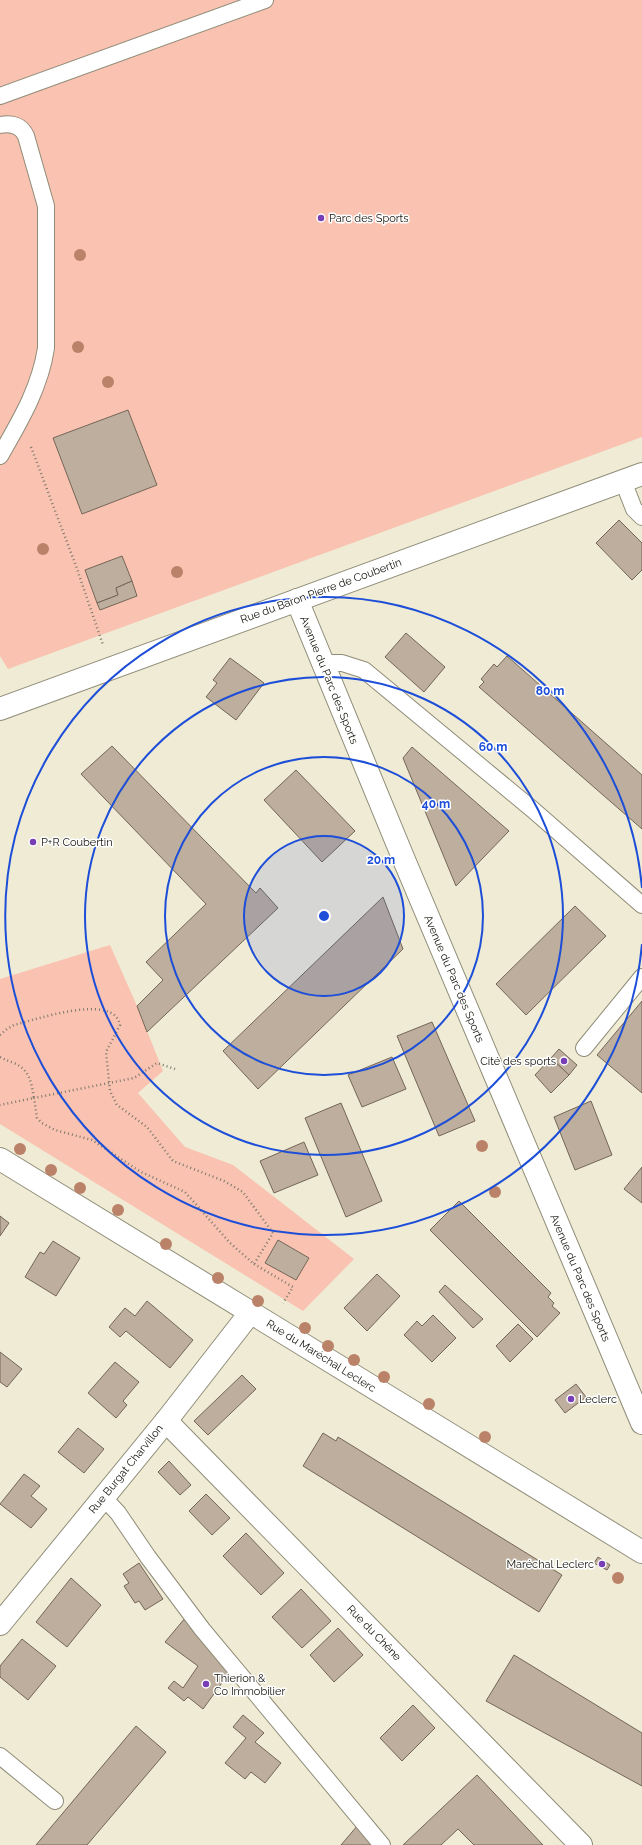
<svg xmlns="http://www.w3.org/2000/svg" width="642" height="1845" font-family="Raleway,sans-serif">
<style>
.green{fill:#f9c2b1}
.building{fill:#beae9d;stroke:#746657}
.lines{fill:none;stroke-linecap:round;stroke-linejoin:round}
.lane-casing{stroke:#8f8c78;stroke-width:18}
.street-casing{stroke:#8f8c78;stroke-width:24}
.path{stroke:#7d7a6c;stroke-width:2.5;stroke-dasharray:1 3;stroke-linecap:butt}
.lane{stroke:#fff;stroke-width:16}
.street{stroke:#fff;stroke-width:22}
.tree{fill:#ba8268}
.ring{fill:none;stroke:#1d4ed8;stroke-width:2}
.poi-dot{fill:#773eb5;stroke:#fff;stroke-width:1.5}
.labels{text-anchor:middle;dominant-baseline:central;stroke-width:3;stroke-linejoin:round;paint-order:stroke}
.poi-label{font-size:11px;fill:#14130b;stroke:#fff;text-anchor:start}
.street-label{font-size:11px;fill:#14130b;stroke:#fff}
.centre{fill:#1d4ed8;stroke:#fff;stroke-width:2}
.ring-label{font-size:12px;text-anchor:middle;font-weight:bold;fill:#1d4ed8;stroke:#fff;stroke-width:3;stroke-linejoin:round;paint-order:stroke}
</style>
<rect width="100%" height="100%" fill="#efebd5"/>
<!-- green -->
<g class="green">
<path d="M0 0H642V437L8 669 0 656Z"/>
<path d="M110 945 137 1006 163 1071 138 1093 185 1147 233 1165 354 1259 303 1311 0 1124V979Z"/>
</g>
<!-- building -->
<g class="building">
<path d="M128 410 157 485 82 514 53 438Z"/>
<path d="M619 520 642 543V570L632 580 596 543Z"/>
<path d="M122 556 132 581 116 588 118 595 97 603 85 570Z"/>
<path d="M132 581 137 596 100 610 97 603 118 595 116 588Z"/>
<path d="M406 633 445 667 424 692 385 657Z"/>
<path d="M507 656 642 775V829L479 687 484 682 481 679 494 664 497 667Z"/>
<path d="M230 658 264 683 236 720 206 697 217 683 213 680Z"/>
<path d="M112 746 256 893 260 888 278 908 147 1032 137 1006 163 980 146 962 206 904 81 774Z"/>
<path d="M412 747 509 831 456 886 403 758Z"/>
<path d="M296 770 355 831 322 862 264 800Z"/>
<path d="M383 897 403 949 258 1089 223 1051Z"/>
<path d="M575 906 606 936 526 1015 496 984Z"/>
<path d="M642 1001V1093L597 1055Z"/>
<path d="M432 1022 475 1121 439 1136 397 1036Z"/>
<path d="M559 1049 577 1065 569 1075 551 1058Z"/>
<path d="M392 1057 406 1089 362 1107 348 1075Z"/>
<path d="M551 1058 569 1075 551 1093 535 1075Z"/>
<path d="M591 1101 612 1155 575 1170 554 1117Z"/>
<path d="M341 1103 382 1201 346 1217 305 1118Z"/>
<path d="M304 1142 318 1175 274 1193 260 1161Z"/>
<path d="M642 1167V1203L624 1189Z"/>
<path d="M459 1201 551 1293 548 1297 554 1303 552 1306 560 1313 537 1337 430 1230Z"/>
<path d="M0 1216 9 1223 0 1236Z"/>
<path d="M278 1240 309 1258 296 1280 265 1263Z"/>
<path d="M53 1241 80 1258 56 1296 25 1277 40 1252 44 1254Z"/>
<path d="M377 1274 400 1296 367 1331 344 1308Z"/>
<path d="M445 1285 483 1319 473 1328 439 1292Z"/>
<path d="M147 1301 193 1340 170 1368 126 1331 120 1337 109 1327 125 1308 135 1316Z"/>
<path d="M433 1315 456 1338 432 1362 404 1335 417 1321 422 1326Z"/>
<path d="M518 1324 533 1339 510 1362 496 1346Z"/>
<path d="M0 1352 22 1369 7 1387 0 1382Z"/>
<path d="M115 1362 139 1382 123 1401 127 1405 116 1418 88 1393Z"/>
<path d="M242 1375 256 1389 208 1435 194 1421Z"/>
<path d="M576 1384 586 1397 565 1413 555 1400Z"/>
<path d="M78 1428 104 1449 84 1473 58 1452Z"/>
<path d="M323 1433 336 1441 338 1437 562 1575 539 1612 303 1466Z"/>
<path d="M169 1461 191 1485 180 1495 158 1472Z"/>
<path d="M24 1474 40 1486 31 1496 47 1509 31 1528 0 1504Z"/>
<path d="M206 1494 230 1518 212 1535 189 1511Z"/>
<path d="M246 1533 284 1573 261 1595 223 1556Z"/>
<path d="M598 1557 610 1565 607 1570 594 1563Z"/>
<path d="M139 1563 163 1599 145 1610 139 1601 135 1603 124 1586 129 1583 123 1574Z"/>
<path d="M71 1578 101 1605 67 1647 36 1622Z"/>
<path d="M301 1589 331 1621 302 1648 272 1617Z"/>
<path d="M186 1617 232 1669 203 1709 188 1697 184 1701 168 1688 174 1681 183 1688 198 1666 165 1642Z"/>
<path d="M338 1628 363 1655 334 1682 310 1655Z"/>
<path d="M22 1639 56 1666 28 1700 0 1677V1666Z"/>
<path d="M514 1655 642 1733V1786L486 1701Z"/>
<path d="M413 1705 435 1728 402 1761 380 1738Z"/>
<path d="M243 1715 264 1733 255 1742 281 1763 265 1783 251 1772 245 1779 225 1763 246 1738 233 1727Z"/>
<path d="M136 1726 166 1752 87 1845H36Z"/>
<path d="M477 1775 543 1845H474L458 1829 441 1845H403Z"/>
<path d="M358 1825 374 1845H341Z"/>
</g>
<g class="lines">
<!-- lane casing -->
<g class="lane-casing">
<g id="lane">
<path d="M0 96 265 0"/>
<path d="M0 125C11 123 21 125 26 136L46 206V348C40 388 20 421 0 456"/>
<path d="M623 481 634 509 642 517"/>
<path d="M322 663H342L364 670 532 809 642 905"/>
<path d="M584 1048 642 977"/>
<path d="M103 1497 118 1513 148 1557 202 1629 382 1845"/>
<path d="M0 1756 55 1801"/>
</g>
</g>
<!-- street casing -->
<g class="street-casing">
<g id="street">
<path d="M297 600 402 855 642 1423"/>
<path d="M0 709 642 474"/>
<path d="M0 1159 642 1552"/>
<path d="M166 1421 581 1845"/>
<path d="M0 1624 166 1421 250 1313"/>
</g>
</g>
<!-- path -->
<g class="path">
<path d="M31 447 76 566 103 645"/>
<path d="M0 1035 7 1029 14 1025C35 1020 114 992 120 1025L106 1052 110 1091 117 1105 147 1127 173 1161 224 1181 243 1192 273 1233 254 1264 230 1243 185 1192 141 1172 92 1140 55 1130 42 1123 37 1118 34 1098 134 1078 157 1063 175 1069"/>
<path d="M0 1057C5 1060 9 1061 14 1063 30 1070 31 1082 34 1098L0 1105"/>
<path d="M254 1264 293 1287 283 1303"/>
</g>
<!-- lane -->
<use href="#lane" class="lane"/>
<!-- street -->
<use href="#street" class="street"/>
</g>
<!-- trees -->
<g class="tree">
<circle cx="80" cy="255" r="6"/>
<circle cx="78" cy="347" r="6"/>
<circle cx="108" cy="382" r="6"/>
<circle cx="43" cy="549" r="6"/>
<circle cx="177" cy="572" r="6"/>
<circle cx="482" cy="1146" r="6"/>
<circle cx="20" cy="1149" r="6"/>
<circle cx="51" cy="1170" r="6"/>
<circle cx="80" cy="1188" r="6"/>
<circle cx="495" cy="1192" r="6"/>
<circle cx="118" cy="1210" r="6"/>
<circle cx="166" cy="1244" r="6"/>
<circle cx="218" cy="1278" r="6"/>
<circle cx="258" cy="1301" r="6"/>
<circle cx="305" cy="1328" r="6"/>
<circle cx="328" cy="1346" r="6"/>
<circle cx="354" cy="1360" r="6"/>
<circle cx="384" cy="1377" r="6"/>
<circle cx="429" cy="1404" r="6"/>
<circle cx="485" cy="1437" r="6"/>
<circle cx="618" cy="1578" r="6"/>
</g>
<!-- distance rings -->
<circle cx="324" cy="916" r="80" fill="#1d4ed8" fill-opacity=".12"/>
<g class="ring">
<circle cx="324" cy="916" r="80"/>
<circle cx="324" cy="916" r="159"/>
<circle cx="324" cy="916" r="239"/>
<path d="M642 944A319 319 0 1 1 642 888"/>
</g>
<!-- markers -->
<g class="poi-dot">
<circle cx="321" cy="218" r="4"/>
<circle cx="33" cy="842" r="4"/>
<circle cx="564" cy="1061" r="4"/>
<circle cx="571" cy="1399" r="4"/>
<circle cx="602" cy="1564" r="4"/>
<circle cx="206" cy="1684" r="4"/>
</g>
<g class="labels">
<!-- poi labels -->
<g class="poi-label">
<text x="329" y="218">Parc des Sports</text>
<text x="41" y="842">P+R Coubertin</text>
<text x="556" y="1061" text-anchor="end">Cité des sports</text>
<text x="579" y="1399">Leclerc</text>
<text x="594" y="1564" text-anchor="end">Maréchal Leclerc</text>
<text x="214" y="1678">Thierion &amp;<tspan x="214" dy="13">Co Immobilier</tspan></text>
</g>
<!-- street labels -->
<g class="street-label">
<text transform="translate(321 591) rotate(-20)">Rue du Baron Pierre de Coubertin</text>
<text transform="translate(329 680) rotate(68)">Avenue du Parc des Sports</text>
<text transform="translate(454 979) rotate(67)">Avenue du Parc des Sports</text>
<text transform="translate(580 1278) rotate(67)">Avenue du Parc des Sports</text>
<text transform="translate(321 1356) rotate(32)">Rue du Maréchal Leclerc</text>
<text transform="translate(126 1469) rotate(-51)">Rue Burgat Charvillon</text>
<text transform="translate(374 1633) rotate(46)">Rue du Chêne</text>
</g>
</g>
<circle cx="324" cy="916" r="6" class="centre"/>
<g class="ring-label">
<text x="550" y="695">80 m</text>
<text x="493" y="751">60 m</text>
<text x="436" y="808">40 m</text>
<text x="381" y="864">20 m</text>
</g>
</svg>
